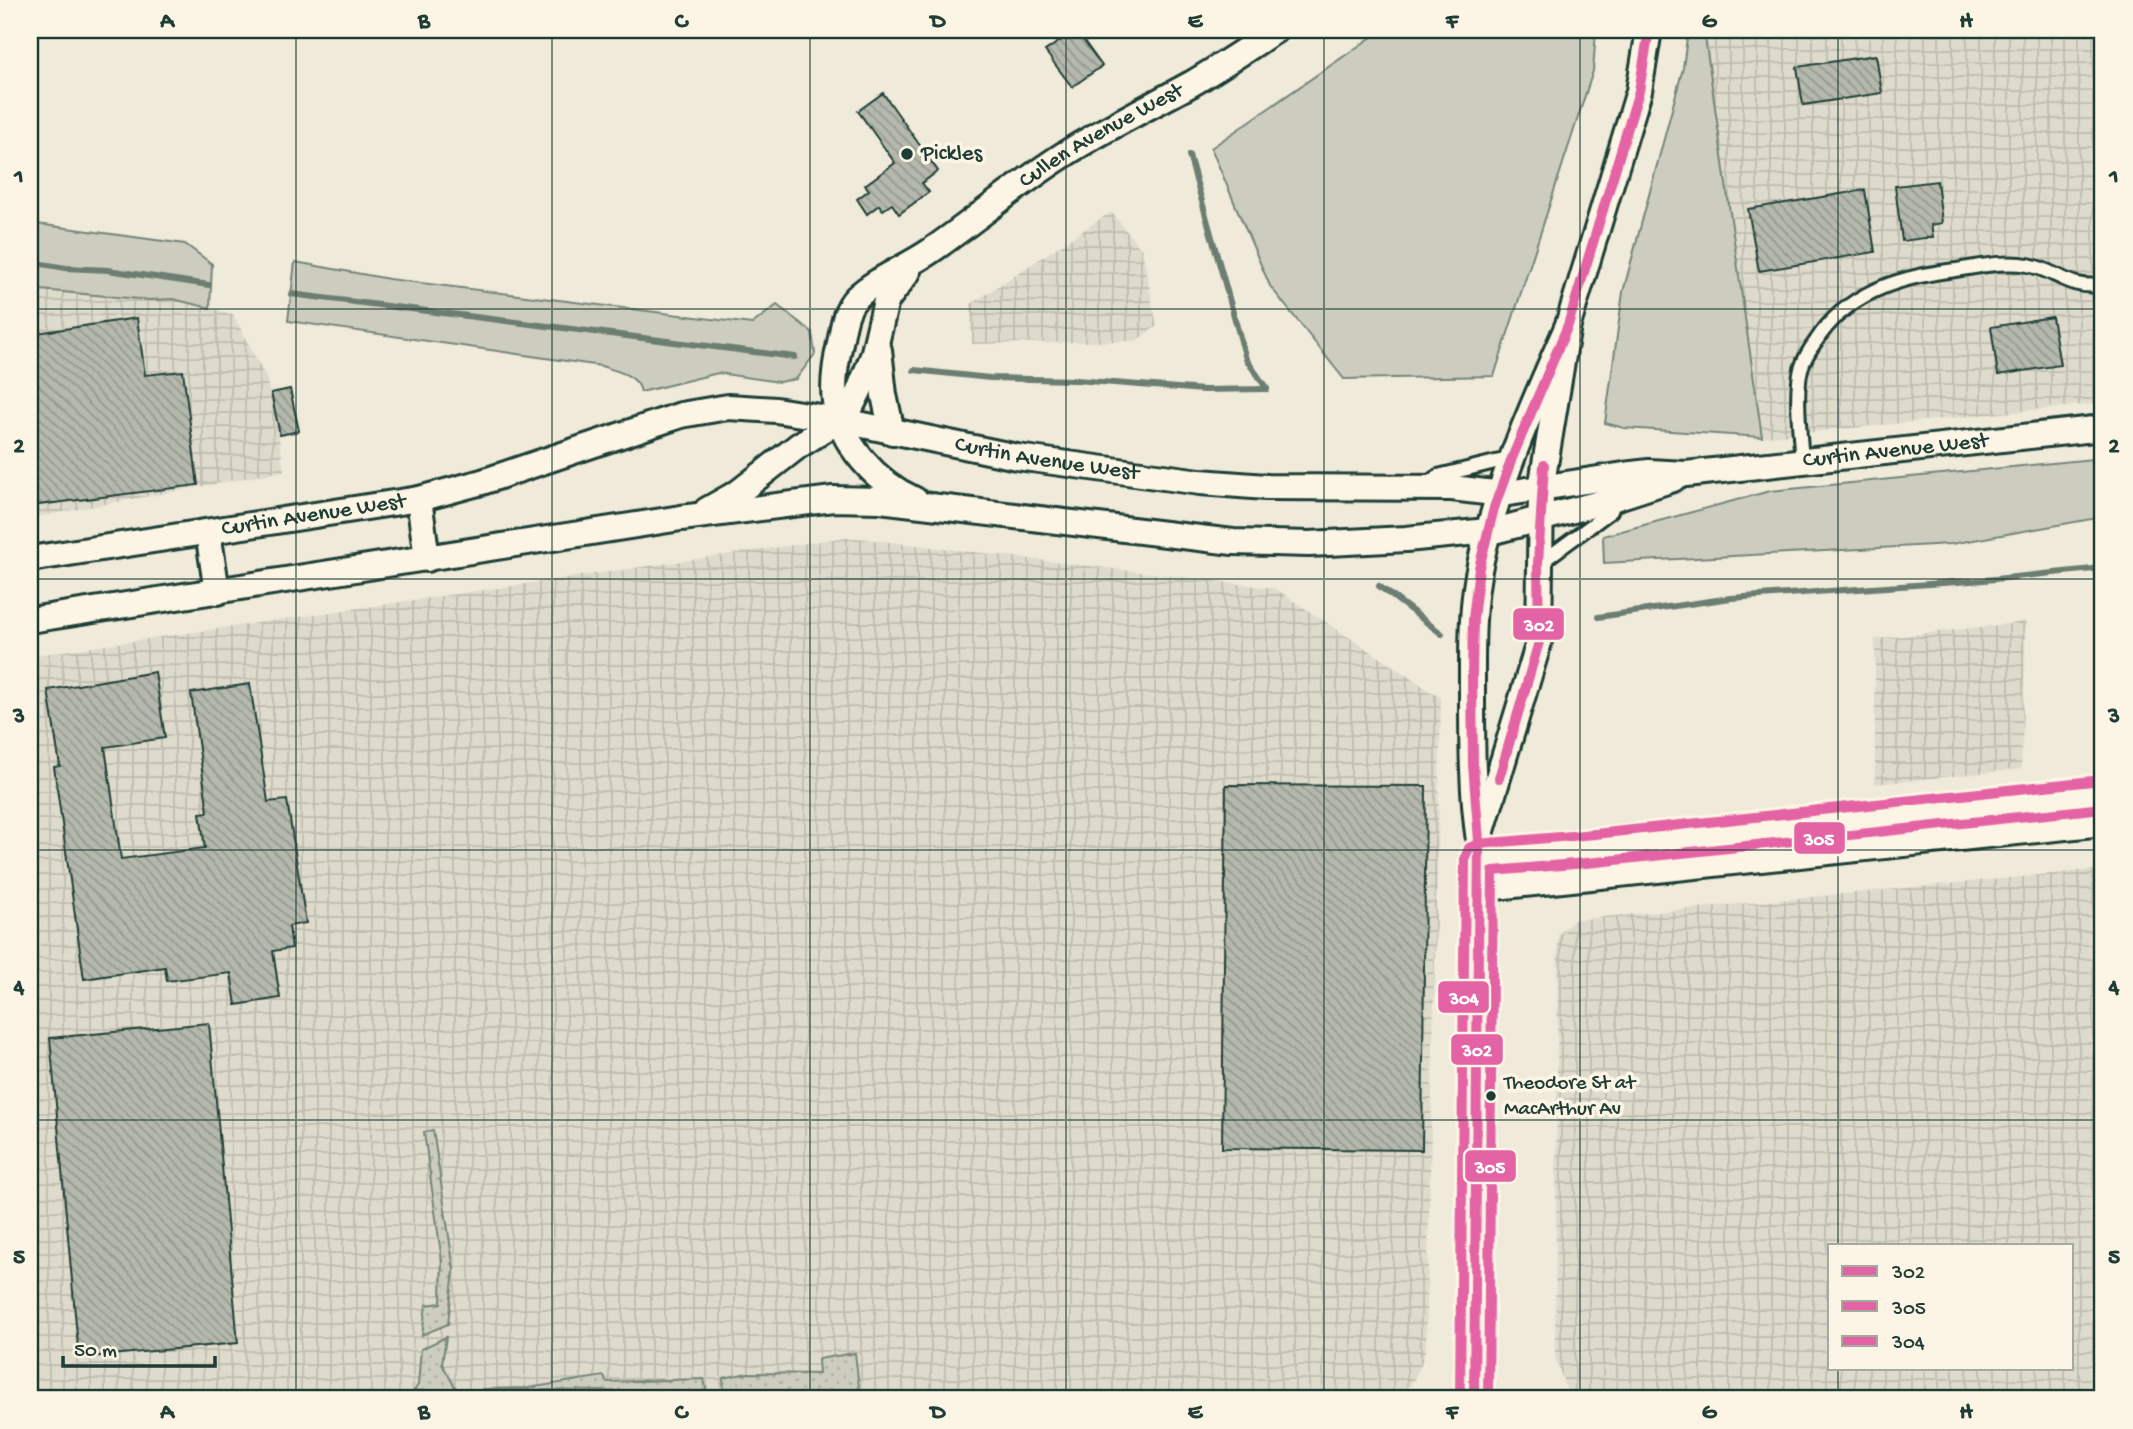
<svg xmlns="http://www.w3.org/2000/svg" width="2133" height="1429" font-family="'Gochi Hand',sans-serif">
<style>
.industrial{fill:url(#industrial-grid);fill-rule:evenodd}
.grass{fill:#cccdbf;stroke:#76857a;stroke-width:2}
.garden{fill:url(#garden-dots);stroke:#76857a;stroke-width:2}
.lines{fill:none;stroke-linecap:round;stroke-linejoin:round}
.stream{stroke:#6c7d71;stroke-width:6}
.building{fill:url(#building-back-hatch);stroke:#1f3d34;stroke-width:2}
.lane-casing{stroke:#1f3d34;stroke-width:18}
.street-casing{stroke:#1f3d34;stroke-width:30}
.path{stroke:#1f3d34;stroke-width:3.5;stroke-dasharray:7 5;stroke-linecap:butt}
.lane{stroke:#fcf5e5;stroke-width:12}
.street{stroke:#fcf5e5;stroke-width:24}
.bus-1-casing{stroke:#fcf5e5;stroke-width:16}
.bus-2-casing{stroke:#fcf5e5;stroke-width:16}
.bus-3-casing{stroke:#fcf5e5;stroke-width:16}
.bus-1{stroke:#e463a4;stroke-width:10}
.bus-2{stroke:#e463a4;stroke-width:10}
.bus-3{stroke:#e463a4;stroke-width:10}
.grid{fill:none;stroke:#1f3d34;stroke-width:2;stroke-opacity:0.55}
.poi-dot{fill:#1f3d34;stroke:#fcf5e5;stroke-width:2.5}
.labels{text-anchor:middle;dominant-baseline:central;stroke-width:7;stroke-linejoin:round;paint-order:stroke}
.bus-label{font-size:21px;fill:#1f3d34;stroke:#fcf5e5;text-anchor:start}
.street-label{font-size:23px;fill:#1f3d34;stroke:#fcf5e5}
.poi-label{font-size:23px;fill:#1f3d34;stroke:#fcf5e5;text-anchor:start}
.line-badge{stroke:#fcf5e5;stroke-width:2.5}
.badge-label{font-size:19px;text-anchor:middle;font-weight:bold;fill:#fff}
.neatline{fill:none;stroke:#1f3d34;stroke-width:2.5}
.grid-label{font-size:23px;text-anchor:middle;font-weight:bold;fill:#1f3d34}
</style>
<defs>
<pattern id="industrial-grid" width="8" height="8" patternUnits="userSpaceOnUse" patternTransform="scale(1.75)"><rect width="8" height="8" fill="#dedbcc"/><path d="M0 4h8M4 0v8" fill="none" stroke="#bebdb0"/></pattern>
<pattern id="garden-dots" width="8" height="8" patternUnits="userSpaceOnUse" patternTransform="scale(1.75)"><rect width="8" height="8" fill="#cccdbf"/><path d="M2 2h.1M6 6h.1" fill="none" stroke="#afb1a5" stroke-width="1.8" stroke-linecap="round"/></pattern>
<pattern id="building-back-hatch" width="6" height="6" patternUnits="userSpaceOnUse" patternTransform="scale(1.75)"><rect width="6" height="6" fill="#b5b9ad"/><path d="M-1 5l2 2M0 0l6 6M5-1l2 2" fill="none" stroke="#93988e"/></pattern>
</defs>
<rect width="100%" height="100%" fill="#efeada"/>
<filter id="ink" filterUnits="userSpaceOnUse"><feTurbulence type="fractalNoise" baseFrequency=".0143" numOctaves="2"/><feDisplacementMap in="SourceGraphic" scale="14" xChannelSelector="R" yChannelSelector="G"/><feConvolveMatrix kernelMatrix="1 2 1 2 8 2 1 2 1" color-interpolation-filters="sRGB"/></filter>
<g filter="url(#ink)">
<!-- industrial -->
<g class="industrial">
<path d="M1704 30H2103V403L1762 437Z"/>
<path d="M1111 212 1142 250 1157 326 1136 341 972 344 971 304Z"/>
<path d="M30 289 150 300 173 299 233 314 266 378 275 412 284 471 30 518Z"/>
<path d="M848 537 1274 588 1441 698 1426 1347 1420 1368 1410 1386 1369 1398 1197 1396 1164 1399H146L30 1393V656Z"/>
<path d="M2026 622 2021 769 1875 784V639Z"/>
<path d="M2103 869V1399H1575L1565 1387 1555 1356 1558 935 1574 920ZM2072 1245V1368H1830V1245Z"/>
</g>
<!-- grass -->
<g class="grass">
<path d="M1382 30H1596L1593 71 1494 376 1344 379 1270 286 1211 148Z"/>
<path d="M1688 30H1704L1762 437 1624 428 1605 423 1623 292 1683 68Z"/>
<path d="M30 223 185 244 212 264 210 308 173 299 150 300 30 289Z"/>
<path d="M295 262 389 279 752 324 777 305 812 332 815 354 796 379 779 382 718 373 641 392C638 374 615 371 601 366L288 321Z"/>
<path d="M2103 458V517L1951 544 1604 563 1603 536 1770 491Z"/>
</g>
<!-- garden -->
<g class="garden">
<path d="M433 1130 454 1270 448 1324 422 1335 426 1305 441 1303 442 1261 424 1132Z"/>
<path d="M446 1337 442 1364 458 1392 414 1391 418 1385 421 1349Z"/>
<path d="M855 1353 860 1395 724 1393 723 1378 748 1373 819 1374 818 1359Z"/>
<path d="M604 1376 606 1382 704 1379 707 1393 481 1389 528 1388Z"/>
</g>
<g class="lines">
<!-- stream -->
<g class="stream">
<path d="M1189 155 1246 359 1267 389"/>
<path d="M30 262 66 268 108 270 209 285"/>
<path d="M291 294 795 357"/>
<path d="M914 370 990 378 1076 380 1204 390 1267 389"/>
<path d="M1379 586 1442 634"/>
<path d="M1598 617 1731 598 1985 580 2103 568"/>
</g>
</g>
<!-- building -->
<g class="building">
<path d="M1076 30 1102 66 1072 87 1045 51Z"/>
<path d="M1876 55 1882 93 1803 105 1797 67Z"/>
<path d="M883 93 938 171 922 183 929 192 899 214 892 204 883 210 879 205 867 214 857 199 869 190 865 185 895 163 858 111Z"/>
<path d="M1937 181 1942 223 1931 225 1933 237 1902 241 1895 186Z"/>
<path d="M1865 190 1875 252 1759 271 1748 209Z"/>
<path d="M2052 317 2060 365 1998 375 1991 327Z"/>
<path d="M137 318 145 375 183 371 198 485 30 506V334Z"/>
<path d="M290 389 299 431 280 435 271 393Z"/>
<path d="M155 672 165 738 105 747 121 859 205 848 200 813 208 812 191 693 250 684 268 802 287 800 306 923 289 926 292 948 273 951 280 998 236 1005 231 973 167 981 165 967 84 979 54 767 60 766 48 690Z"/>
<path d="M1226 785 1426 786 1422 1150 1222 1148Z"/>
<path d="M209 1023 238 1343 79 1358 50 1038Z"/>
</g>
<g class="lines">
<!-- lane casing -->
<g class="lane-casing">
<g id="lane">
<path d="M1802 460C1800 435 1795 394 1801 369 1804 359 1810 349 1816 341 1846 294 1896 278 1948 271 1974 268 2003 260 2028 265 2056 270 2068 289 2099 285L2103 317"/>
<path d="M1429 484 1438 476 1512 458"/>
<path d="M1539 564 1611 511 1616 497"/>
</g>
</g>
<!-- street casing -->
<g class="street-casing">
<g id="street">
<path d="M879 350 884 395 892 432"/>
<path d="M419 499 427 559"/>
<path id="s1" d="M915 500C877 483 840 444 835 401 832 382 836 361 840 343 843 328 845 309 856 298 877 278 908 267 932 250 977 219 1019 183 1065 154 1106 128 1149 107 1191 84 1220 67 1248 48 1276 30"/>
<path d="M707 510 739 492 798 446 839 420 849 411 859 391 873 356 886 301 908 272"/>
<path d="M208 532 217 592"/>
<path id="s2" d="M30 559 419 499 482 482 681 415 728 407 776 410 839 420 1017 457 1200 482 1266 487 1452 488 1502 494 1624 475 1649 472 1686 474 2103 428"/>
<path d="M30 620 681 518 833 499 880 500 1233 542 1309 544 1406 539 1498 530 1596 504 1673 479"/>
<path d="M1481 834 1539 642 1541 489 1568 325 1639 91 1649 30"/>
<path d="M1479 858 1596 848 2103 794"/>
<path d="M1477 889 2103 823"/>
<path d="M1474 1399 1479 841C1472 792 1472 742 1472 692 1472 650 1471 606 1480 565 1498 481 1534 402 1568 325"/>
</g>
</g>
<!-- path -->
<path class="path" d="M30 1398 147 1399"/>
<!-- lane -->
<use href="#lane" class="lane"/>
<!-- street -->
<use href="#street" class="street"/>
<!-- bus-1 casing -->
<g class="bus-1-casing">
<g id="bus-1">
<path d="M1499 778 1539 642 1538 564 1544 465"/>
<path d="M1474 1399 1479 841 1473 765 1472 675 1473 619 1479 568 1494 508 1512 458 1568 325 1639 91 1649 30"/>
</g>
</g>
<!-- bus-2 casing -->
<g class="bus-2-casing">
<path id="bus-2" d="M1488 1399 1493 871 1597 862 2103 808"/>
</g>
<!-- bus-3 casing -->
<g class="bus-3-casing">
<path id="bus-3" d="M1460 1399 1465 858 1469 848 1478 844 1595 834 2102 780"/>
</g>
<!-- bus-1 -->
<use href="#bus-1" class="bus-1"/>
<!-- bus-2 -->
<use href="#bus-2" class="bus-2"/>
<!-- bus-3 -->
<use href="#bus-3" class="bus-3"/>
</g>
</g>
<!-- grid -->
<path class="grid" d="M296 30V1399M552 30V1399M810 30V1399M1066 30V1399M1324 30V1399M1580 30V1399M1838 30V1245M30 309H2103M30 579H2103M30 850H2103M30 1120H2103M1838 1368V1399"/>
<!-- markers -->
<g class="poi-dot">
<circle cx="907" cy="154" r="7"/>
<circle cx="1491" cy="1096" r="6"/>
</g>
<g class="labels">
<!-- bus labels -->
<g class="bus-label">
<text x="1504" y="1084">Theodore St at<tspan x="1504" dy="26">MacArthur Av</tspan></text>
</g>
<!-- street labels -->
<g class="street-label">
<text stroke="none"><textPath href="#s1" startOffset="534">Cullen Avenue West</textPath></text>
<text stroke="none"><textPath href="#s2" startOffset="1894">Curtin Avenue West</textPath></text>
<text stroke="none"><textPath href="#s2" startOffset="1040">Curtin Avenue West</textPath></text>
<text stroke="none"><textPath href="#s2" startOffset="287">Curtin Avenue West</textPath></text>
</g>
<!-- poi labels -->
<g class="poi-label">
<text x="921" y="154">Pickles</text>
</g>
</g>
<g class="line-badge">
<rect x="1512" y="607" width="53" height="34" rx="7" fill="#e463a4"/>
<rect x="1793" y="821" width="53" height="34" rx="7" fill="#e463a4"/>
<rect x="1437" y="980" width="53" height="34" rx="7" fill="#e463a4"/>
<rect x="1450" y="1033" width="54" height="33" rx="7" fill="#e463a4"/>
<rect x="1464" y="1149" width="53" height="34" rx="7" fill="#e463a4"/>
</g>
<g class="badge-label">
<text x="1539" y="631">302</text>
<text x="1819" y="845">305</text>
<text x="1464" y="1004">304</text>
<text x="1477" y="1056">302</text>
<text x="1490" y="1173">305</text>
</g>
<!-- margin -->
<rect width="2133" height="1429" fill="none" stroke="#fcf5e5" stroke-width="77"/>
<!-- legend -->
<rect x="1828" y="1244" width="245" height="126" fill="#fcf5e5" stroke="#a4ab9e" stroke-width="2"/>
<rect x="1842" y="1266" width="35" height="10" fill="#e463a4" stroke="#a4ab9e" stroke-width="2"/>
<text x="1892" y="1278" font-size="21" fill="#1f3d34">302</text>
<rect x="1842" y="1301" width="35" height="10" fill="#e463a4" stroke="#a4ab9e" stroke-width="2"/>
<text x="1892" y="1314" font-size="21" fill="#1f3d34">305</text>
<rect x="1842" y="1336" width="35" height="10" fill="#e463a4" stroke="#a4ab9e" stroke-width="2"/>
<text x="1892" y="1348" font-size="21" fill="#1f3d34">304</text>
<!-- scale -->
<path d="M63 1356v10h152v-10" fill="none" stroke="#1f3d34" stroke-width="3.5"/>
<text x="74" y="1356" font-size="21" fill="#1f3d34" stroke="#fcf5e5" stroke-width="5" paint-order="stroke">50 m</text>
<rect x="38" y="38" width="2056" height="1352" class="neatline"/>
<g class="grid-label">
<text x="167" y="27">A</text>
<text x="424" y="27">B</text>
<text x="681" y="27">C</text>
<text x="938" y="27">D</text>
<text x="1195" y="27">E</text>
<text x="1452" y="27">F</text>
<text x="1709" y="27">G</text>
<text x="1966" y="27">H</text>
<text x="19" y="182">1</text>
<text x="2114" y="182">1</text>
<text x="19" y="452">2</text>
<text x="2114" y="452">2</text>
<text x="19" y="722">3</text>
<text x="2114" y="722">3</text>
<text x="19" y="993">4</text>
<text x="2114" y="993">4</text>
<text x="19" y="1263">5</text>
<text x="2114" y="1263">5</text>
<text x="167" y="1418">A</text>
<text x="424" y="1418">B</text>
<text x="681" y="1418">C</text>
<text x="938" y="1418">D</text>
<text x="1195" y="1418">E</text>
<text x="1452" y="1418">F</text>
<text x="1709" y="1418">G</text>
<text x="1966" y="1418">H</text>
</g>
</svg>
